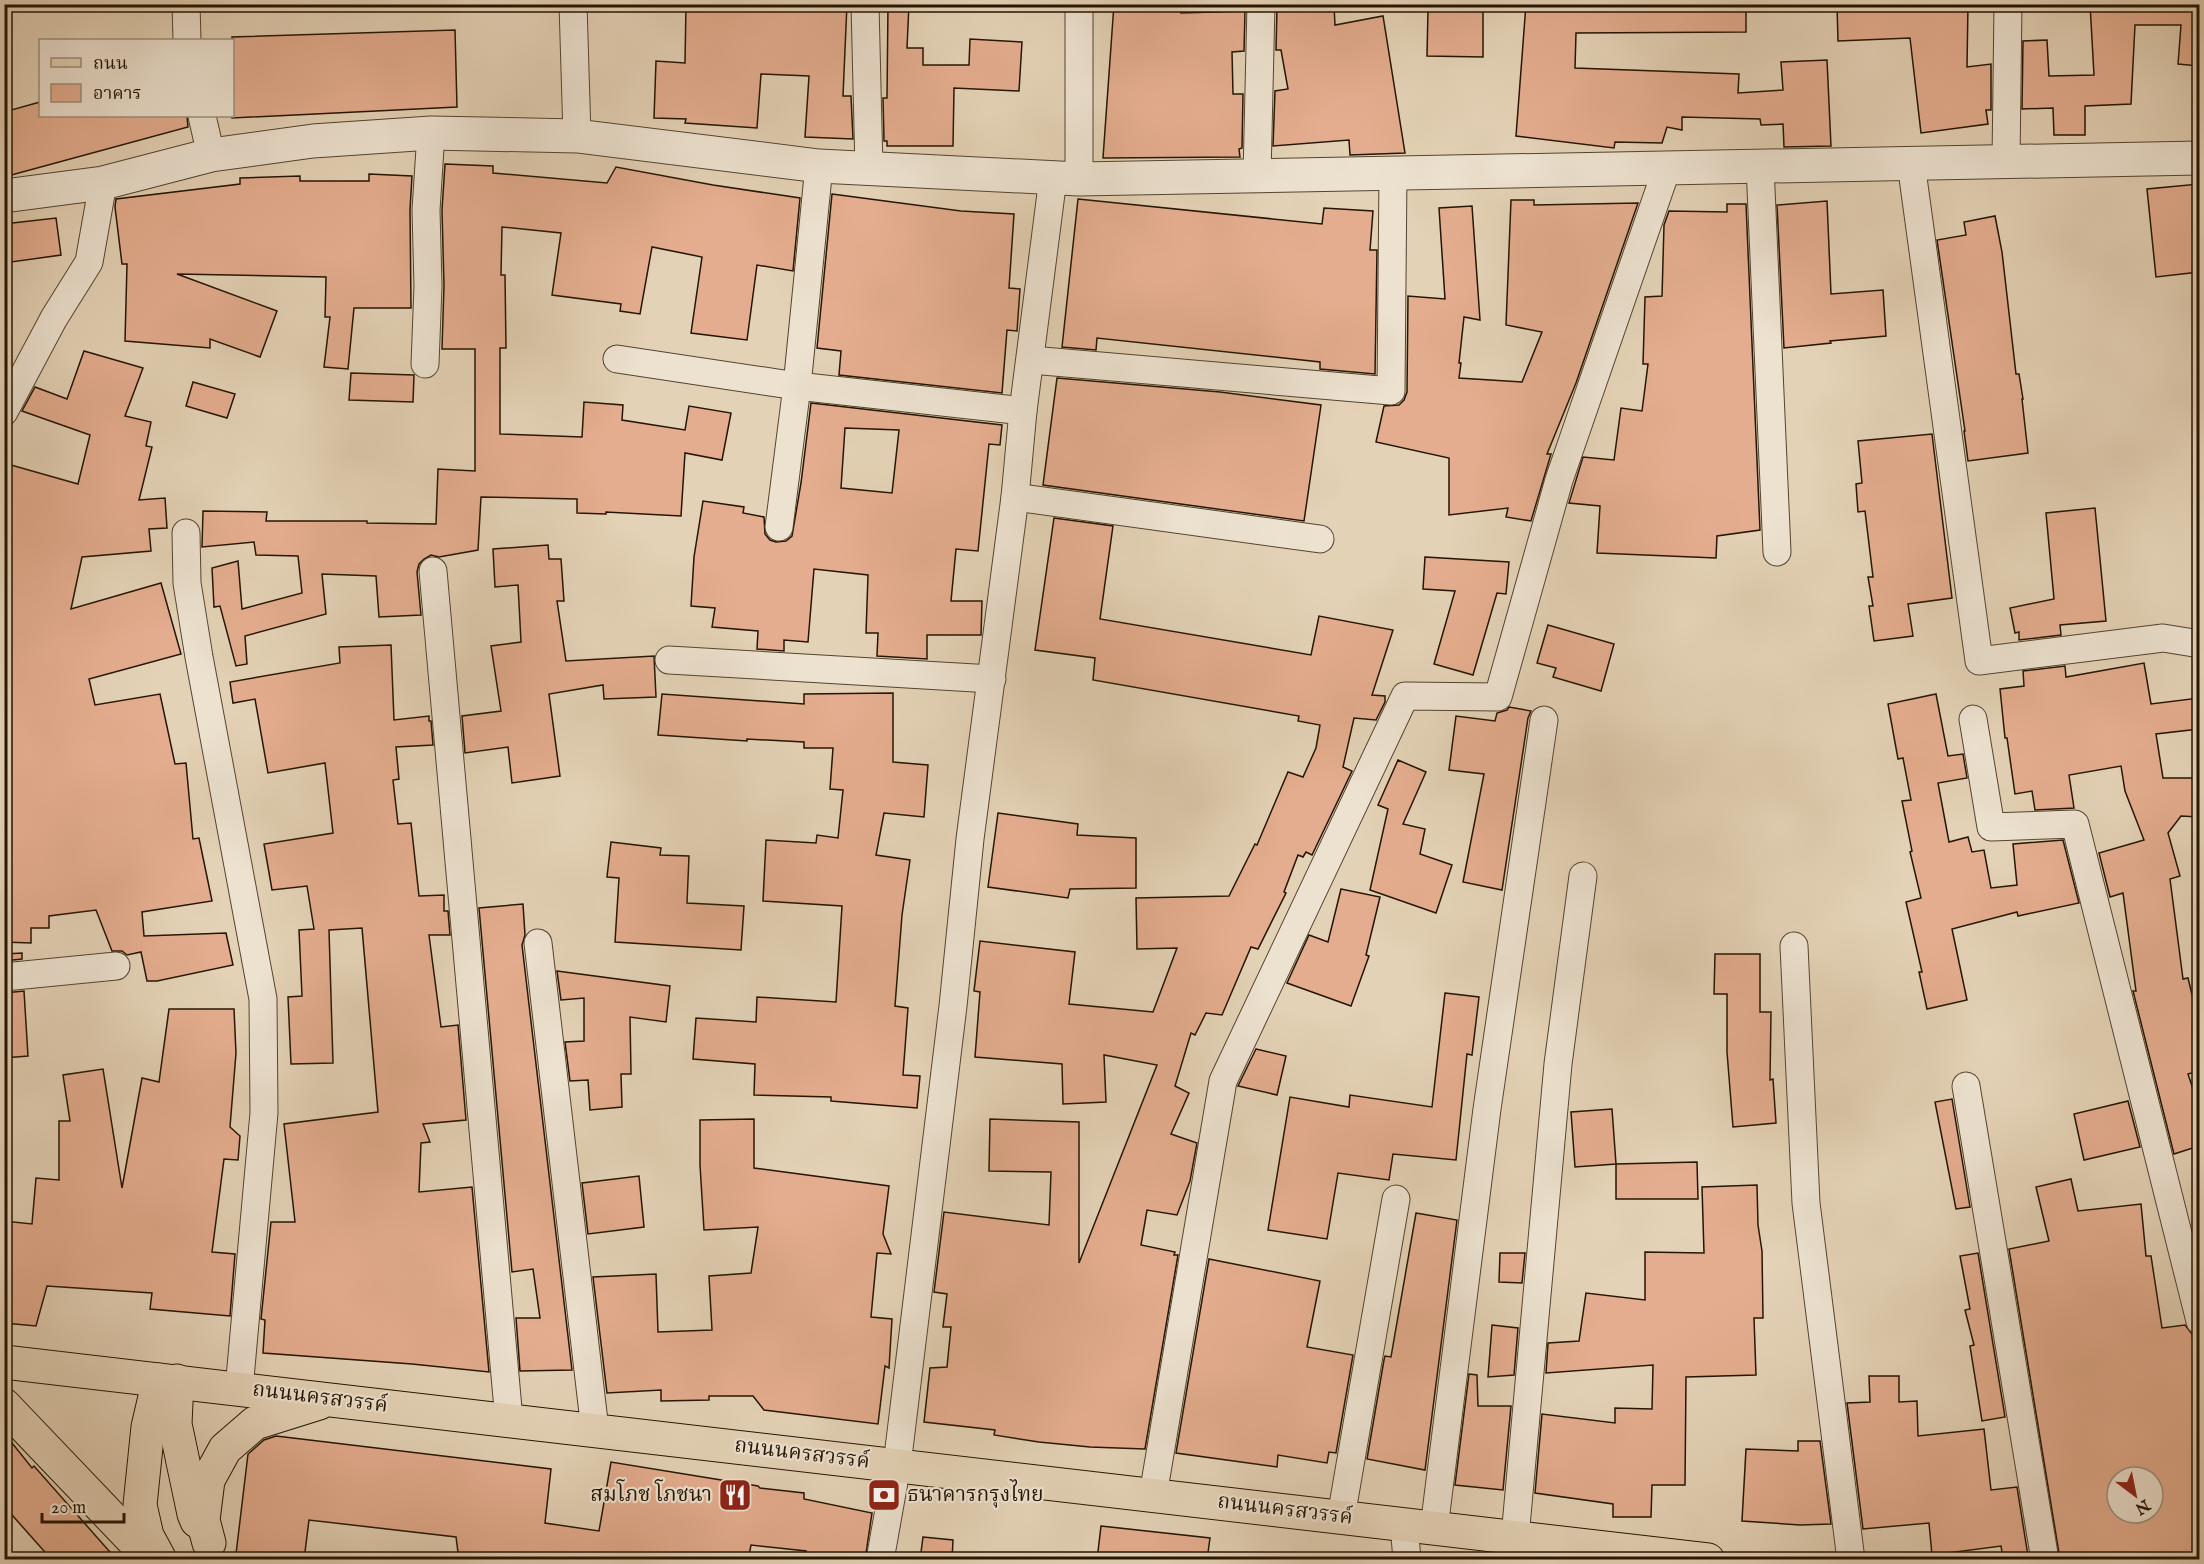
<svg xmlns="http://www.w3.org/2000/svg" width="2204" height="1564" font-family="'IM FELL English','Noto Serif Thai',serif">
<style>
.building{fill:#e4ad8f;stroke:#241502;stroke-width:1.5;fill-rule:evenodd}
.lines{fill:none;stroke-linecap:round;stroke-linejoin:round}
.minor-casing{stroke:#54442f;stroke-width:29}
.tertiary-casing{stroke:#54442f;stroke-width:35}
.primary-casing{stroke:#241502;stroke-width:35}
.minor{stroke:#ede2d0;stroke-width:27}
.tertiary{stroke:#ede2d0;stroke-width:33}
.primary{stroke:#e4d2b6;stroke-width:33}
.labels{text-anchor:middle;dominant-baseline:central;stroke-width:4.5;stroke-linejoin:round;paint-order:stroke}
.street-label{font-size:21px;fill:#241502;stroke:#ede2d0}
.poi-label{font-size:21px;fill:#241502;stroke:#ede2d0;text-anchor:end}
</style>
<rect width="100%" height="100%" fill="#e4d2b6"/>
<filter id="stains"><feTurbulence type="fractalNoise" baseFrequency=".00333" numOctaves="4"/><feColorMatrix values="0 0 0 0 .2 0 0 0 0 .09 0 0 0 0 .02 0 0 0 .5 -.17"/></filter>
<radialGradient id="worn" r=".72"><stop offset=".6" stop-color="#630" stop-opacity="0"/><stop offset="1" stop-color="#630" stop-opacity=".3"/></radialGradient>
<!-- building -->
<g class="building">
<path d="M686 4H847L843 96H851L853 139 805 137 809 76 761 74 757 128 685 123 686 119 654 118 656 61 685 63Z"/>
<path d="M888 4H909L907 48H923V65H969L970 39 1022 42 1019 91 954 88 953 146H887V141H884L883 98H887Z"/>
<path d="M1114 4H1182L1181 13 1245 11 1244 51 1232 52 1233 94H1243L1242 148 1239 149 1240 157 1103 158Z"/>
<path d="M1526 4H1746V32L1576 33 1575 68 1739 74 1738 93 1783 90 1781 62 1827 60 1831 146 1784 147 1783 124 1761 125 1760 119 1682 117V130L1667 127 1662 143 1615 142 1614 148 1516 136Z"/>
<path d="M1837 4H1968L1967 67 1991 64V110H1986L1988 124 1921 133 1910 38 1838 41Z"/>
<path d="M2090 4H2199V66L2178 64 2181 25H2135L2131 104 2085 106V135H2054L2053 108 2022 109 2023 41 2047 40 2049 76 2094 75Z"/>
<path d="M1334 6 1335 25 1383 16 1405 153 1350 155 1349 140 1273 146 1275 91 1288 89 1281 50H1276L1277 8Z"/>
<path d="M1428 10H1483V57L1427 56Z"/>
<path d="M455 30 457 107 232 118V37Z"/>
<path d="M40 102V116H187L188 127 4 177V112Z"/>
<path d="M445 164 493 166V173L607 183 616 167 713 185 800 198 793 271 757 265 747 340 691 333 702 257 652 247 640 314 620 311 621 304 552 295 561 233 502 227 501 275H505L506 348H500V434L582 437 584 402 623 405 622 420 685 430 689 406 731 413 722 460 685 453 681 516 606 512V514L577 513V499L481 497 478 550 439 557 431 555 424 559 419 564 417 572 421 615 379 617 376 576 322 574 326 614 245 636 247 664 236 666 220 606 214 607 212 568 238 561 242 609 302 593 298 556 256 555 254 542 202 547 203 511 267 512 266 521H367V523L436 524 438 469 475 471V349H442L444 286 442 210Z"/>
<path d="M369 174 412 176 410 210 411 308H354L348 369 324 367 330 317H325L326 277 177 274 277 311 260 357 210 339V348L125 341 127 264H122L115 207 116 199 240 184V178L300 176V181H369Z"/>
<path d="M2199 184V272L2156 277 2147 189Z"/>
<path d="M832 194 961 211 1014 214 1009 288 1020 289 1017 331 1007 330 1002 393 839 375 841 351 817 348Z"/>
<path d="M1078 199 1322 224 1324 208 1373 211 1370 250H1377L1375 374 1320 369V362L1097 338 1096 350 1062 347Z"/>
<path d="M1511 200H1534V205L1638 203 1576 383 1547 454H1551L1531 521 1506 517 1508 508 1449 515V458L1376 442 1384 406 1399 405 1404 400 1407 392 1408 296 1445 299 1439 208 1472 206 1480 320 1464 317 1459 363H1461L1459 378 1522 382 1542 332 1506 325Z"/>
<path d="M1827 201 1831 294 1883 290 1886 336 1830 341 1831 343 1784 348 1777 205Z"/>
<path d="M1727 204H1746L1760 530 1717 536 1716 558 1597 553 1600 506 1569 503 1583 457 1614 460 1621 408 1642 411 1648 364H1643L1645 297 1662 296 1664 225 1669 211 1727 212Z"/>
<path d="M1995 216 2002 252 2016 374H2019L2023 399H2022L2028 453 1968 461 1964 431H1965L1937 240 1966 235 1964 222Z"/>
<path d="M56 218 61 255 4 263V224Z"/>
<path d="M84 351 143 368 125 416 151 422 146 446 152 447 139 500 165 498 167 528 149 529 151 551 82 557 71 609 161 583 181 654 89 679 95 705 160 694 175 764 186 763 193 839 199 838 212 901 142 912 144 936 226 933 233 965 157 981H147L141 952 127 955 122 951H112L96 910 49 916V928H31V943L4 942V463L78 484 90 435 22 411 35 387 67 399Z"/>
<path d="M351 373 414 375 413 402 349 400Z"/>
<path d="M1057 378 1220 392 1321 405 1304 521 1043 485Z"/>
<path d="M193 382 235 394 227 418 186 406Z"/>
<path d="M811 403 1002 425 1000 445 989 444 978 551 956 549 951 601H982L981 635H927V659L877 656 878 633H866L868 575 814 569 808 642 784 640V651L757 649 758 631 712 627 715 608 691 606 694 557 703 501 744 507 743 513 764 517 765 534 770 540 776 542 786 541 792 536 801 483ZM845 428 899 430 892 493 841 488Z"/>
<path d="M1932 434 1952 598 1908 604 1913 636 1874 641 1869 606H1873L1868 577H1873L1865 511 1858 512 1856 484 1862 483 1858 441Z"/>
<path d="M2095 508 2106 621 2060 625 2061 635 2019 640V632L2015 633 2010 608 2054 599 2046 513Z"/>
<path d="M1054 518 1113 526 1100 619 1311 655 1319 616 1393 630 1372 695 1385 696V702L1376 720 1354 718 1343 767 1352 771 1312 855 1306 852 1303 857 1298 855 1284 892 1286 893 1258 949 1251 947 1222 1015 1206 1013 1195 1035 1191 1033 1175 1086 1189 1093 1171 1134 1197 1143 1190 1181 1177 1215 1147 1210 1141 1245 1175 1252 1174 1255H1178L1145 1449 1090 1447 1039 1442 994 1435 995 1430 924 1422 930 1368 947 1367 951 1327H943L947 1294 934 1292 944 1212 1049 1225 1051 1172 989 1171 990 1119 1079 1122V1263L1157 1065 1104 1055 1106 1102 1063 1104 1062 1064 975 1057 980 992 974 991 980 941 1075 952 1069 1004 1153 1012 1177 948 1137 949 1136 898 1229 896 1255 844 1257 845 1288 772 1303 777 1316 748 1320 725 1298 721 1299 716 1093 680 1095 658 1035 650Z"/>
<path d="M548 545 549 559H561L564 601H557L566 661 654 656 656 697 604 699 603 685 549 694 560 776 512 783 508 747 465 753 462 716 501 711 491 646 521 642 518 585 495 587 493 549Z"/>
<path d="M1425 557 1509 562 1506 594 1497 593 1473 675 1434 664 1455 591 1423 589Z"/>
<path d="M1548 625 1614 644 1601 691 1553 677 1556 668 1537 663Z"/>
<path d="M391 645 394 720 429 716V721H431L433 745 396 747 399 779 393 780 398 824 411 823 419 896 444 895V911H448L450 935H429L441 1027 458 1025 466 1120 423 1124 430 1142 421 1143 419 1192 472 1187 489 1372 412 1364 263 1353 265 1320 261 1319 271 1222H295L284 1124 378 1112 362 928 329 930 333 1063 291 1064 288 997 302 996 299 930 314 929 307 886 272 890 264 844 333 833 325 763 268 773 255 699 233 703 230 682 340 663 339 647Z"/>
<path d="M2144 663 2151 704 2199 698V729L2156 734 2163 778H2199V817L2181 816 2168 833 2180 876 2170 879 2183 979 2188 978 2199 1024V1071L2188 1074 2199 1107V1146L2174 1154 2133 991H2136L2123 893 2110 897 2099 853 2144 840 2125 791 2121 766 2069 775 2074 808 2035 810 2032 791 2015 794 2007 738H2005L2000 689 2024 686 2023 671 2065 666 2066 677Z"/>
<path d="M893 693V762L928 765 924 817 884 813 876 855 910 860 902 915 895 1006 908 1008 903 1075 920 1076 917 1108 831 1101V1097L754 1095 755 1064 693 1059 696 1018 756 1022 757 997 836 1002 842 906 763 901 766 840 816 843 817 835 838 838 843 790 830 789 833 748H804V742L747 739V741L658 735 662 694 804 704V694Z"/>
<path d="M1936 694 1948 756 1963 754 1967 778 1938 783 1949 842 1968 837 1972 852 1984 850 1991 888 2017 885 2013 844 2063 840 2079 903 2018 916 2017 912 1952 929 1967 1000 1927 1009 1919 972H1922L1906 902 1921 898 1910 852 1912 851 1902 801 1911 800 1903 758 1898 759 1888 704Z"/>
<path d="M1509 707 1531 711 1528 718 1502 890 1463 882 1484 774 1449 770 1456 716 1495 721 1497 713 1507 710Z"/>
<path d="M1398 760 1426 772 1403 824 1425 829 1420 854 1452 865 1436 913 1370 890 1388 809 1378 805Z"/>
<path d="M998 813 1078 824 1077 835 1136 838V888L1070 889 1068 898 988 887Z"/>
<path d="M611 842 661 848 660 855 689 856 687 903 744 906 741 950 615 942 619 878 607 877Z"/>
<path d="M1341 889 1380 897 1366 955 1369 956 1351 1006 1287 983 1309 935 1328 942Z"/>
<path d="M523 904 525 935 522 945 572 1370 520 1371 516 1318H540L533 1269 512 1272 479 908Z"/>
<path d="M22 953V959L4 961V954Z"/>
<path d="M1715 954H1760V1012H1771L1770 1080 1773 1079 1776 1123 1733 1127 1727 1052V994H1714Z"/>
<path d="M557 971 670 986 666 1022 630 1017 631 1074H621L622 1107 590 1110 588 1080 570 1081 565 1042 584 1041V998L561 1000Z"/>
<path d="M24 991 28 1056 4 1058V993Z"/>
<path d="M1445 993 1479 997 1472 1055 1467 1054 1456 1160 1393 1154 1389 1180 1338 1173 1327 1239 1268 1230 1290 1097 1349 1107 1350 1095 1432 1107Z"/>
<path d="M169 1009H234L236 1053 230 1127 240 1136 238 1160 224 1159 212 1252 235 1254 230 1316 150 1309 152 1293 47 1286 36 1326 4 1323V1221L32 1224 36 1178 59 1180V1121H70L63 1075 103 1069 122 1188 142 1078 159 1082Z"/>
<path d="M1256 1049 1286 1056 1277 1095 1238 1086Z"/>
<path d="M1952 1099 1970 1207 1956 1209 1935 1102Z"/>
<path d="M2128 1101 2140 1147 2084 1160 2074 1114Z"/>
<path d="M1612 1109 1616 1164 1575 1167 1571 1112Z"/>
<path d="M754 1119V1168L889 1186 883 1234 891 1254 877 1253 871 1317 892 1319 889 1368 885 1366 878 1424 764 1410 753 1396H709V1400L661 1401V1390L607 1393 593 1277 656 1274 658 1332 712 1330 709 1276 751 1273 758 1227 704 1230 700 1165V1120Z"/>
<path d="M1697 1162 1698 1199H1616V1164Z"/>
<path d="M639 1176 644 1227 588 1234 582 1183Z"/>
<path d="M2071 1179 2078 1211 2141 1204 2146 1256H2151L2162 1328 2185 1325 2192 1334 2199 1395V1560H2088L2081 1555 2060 1559 2009 1249 2049 1241 2036 1187ZM2117 1477H2153V1513H2117Z"/>
<path d="M1757 1185 1758 1225 1762 1251 1763 1318H1754L1756 1375 1686 1377 1685 1485H1652L1651 1517H1613V1504L1535 1493 1542 1414 1615 1423V1408L1652 1409 1653 1365 1546 1373 1548 1343 1579 1341 1586 1293 1645 1300V1252L1704 1253 1702 1187Z"/>
<path d="M1416 1213 1457 1220 1425 1470 1367 1459 1384 1360 1385 1356 1391 1357Z"/>
<path d="M1500 1253H1525L1522 1283 1499 1282Z"/>
<path d="M1978 1253 2005 1417 1982 1421 1970 1346 1974 1345 1965 1310 1970 1309 1960 1256Z"/>
<path d="M1209 1259 1320 1281 1307 1347 1353 1355 1336 1453 1329 1452 1327 1463 1278 1455 1277 1467 1176 1453Z"/>
<path d="M1492 1325 1518 1328 1514 1375 1488 1377Z"/>
<path d="M1469 1374 1477 1375 1478 1406H1511L1503 1490 1455 1485Z"/>
<path d="M1869 1376H1899V1402L1917 1401 1918 1436 1984 1429 1991 1490 2017 1487 2028 1556 2003 1559 2001 1546 1932 1555 1929 1523 1863 1529 1847 1403 1870 1402Z"/>
<path d="M4 1433 32 1468 34 1466 117 1560H52L4 1506Z"/>
<path d="M276 1436 551 1469 545 1523 599 1531 611 1462 758 1486 760 1488 804 1493V1499L872 1513 865 1560H804L806 1551 751 1545 748 1560H459L456 1537 309 1520 304 1560H281L236 1554 248 1454 264 1440Z"/>
<path d="M1798 1441H1820L1831 1524 1800 1525 1742 1521 1746 1449 1798 1451Z"/>
<path d="M1101 1526 1210 1538 1207 1560H1097Z"/>
<path d="M923 1537 953 1540 952 1560H920Z"/>
</g>
<g class="lines">
<!-- minor casing -->
<g class="minor-casing">
<g id="minor">
<path d="M186 4 187 40"/>
<path d="M573 4 577 136"/>
<path d="M865 4 869 169"/>
<path d="M1079 4V179"/>
<path d="M202 116 211 155"/>
<path d="M2006 161 2008 4"/>
<path d="M1911 163 1979 661 2163 638 2200 644"/>
<path d="M1760 166 1777 552"/>
<path d="M1257 176 1261 4"/>
<path d="M617 359 797 386 1023 411"/>
<path d="M1031 360 1391 391 1393 173"/>
<path d="M425 364 428 286 426 210 431 133"/>
<path d="M4 412 54 318 89 262 103 183"/>
<path d="M1015 497 1320 539"/>
<path d="M779 527 797 386 819 166"/>
<path d="M186 533 187 583 199 657 263 999 264 1113 239 1389"/>
<path d="M433 571 509 1420"/>
<path d="M669 660 992 679"/>
<path d="M1973 719 1991 827 2075 824 2200 1321"/>
<path d="M538 943 595 1430"/>
<path d="M1794 946 1806 1203 1851 1560"/>
<path d="M4 977 116 966"/>
<path d="M1966 1086 2045 1560"/>
<path d="M1153 1495 1223 1081 1405 696 1498 697 1559 480 1667 168"/>
<path d="M1341 1517 1396 1199"/>
<path d="M1404 1524 1407 1560"/>
<path d="M1434 1528 1487 1109 1544 720"/>
<path d="M1515 1537 1558 1064 1583 876"/>
<path d="M880 1560 897 1465 953 1006 970 839 1015 497 1023 411 1053 178"/>
</g>
</g>
<!-- tertiary casing -->
<g class="tertiary-casing">
<path id="tertiary" d="M4 196 103 183 211 155 313 141 431 133 577 136 819 166 1079 179 2200 158"/>
</g>
<!-- primary casing -->
<g class="primary-casing">
<g id="primary">
<path d="M4 1362 1708 1560"/>
<path d="M159 1380 148 1427 140 1505 147 1536 159 1558"/>
<path d="M177 1381 175 1424 194 1514 197 1521"/>
<path d="M4 1405 152 1560"/>
<path d="M209 1543 203 1520 208 1480 225 1449 255 1423 319 1403"/>
</g>
</g>
<!-- minor -->
<use href="#minor" class="minor"/>
<!-- tertiary -->
<use href="#tertiary" class="tertiary"/>
<!-- primary -->
<use href="#primary" class="primary"/>
</g>
<!-- icons -->
<defs>
<g id="restaurant-square" transform="scale(1.725)"><rect x="-9" y="-9" width="18" height="18" rx="4" fill="#8f2418" stroke="#ede2d0"/><path d="M-5-6h1v4h1v-4h1v4h1v-4h1v5L-1.5 .5V6h-2V.5L-5-1ZM5-6V6H3V1.5H1.5Q1.5-4 5-6Z" fill="#fff"/></g>
<g id="bank-square" transform="scale(1.725)"><rect x="-9" y="-9" width="18" height="18" rx="4" fill="#8f2418" stroke="#ede2d0"/><path d="M-6-4H6V4H-6ZM0-2.3a2.3 2.3 0 1 0 0 4.6a2.3 2.3 0 1 0 0-4.6Z" fill="#fff"/></g>
</defs>
<g fill-rule="evenodd">
<use href="#restaurant-square" x="735" y="1495"/>
<use href="#bank-square" x="884" y="1495"/>
</g>
<g class="labels">
<!-- street labels -->
<g class="street-label">
<text transform="translate(320 1398) rotate(7)">ถนนนครสวรรค์</text>
<text transform="translate(802 1454) rotate(7)">ถนนนครสวรรค์</text>
<text transform="translate(1285 1510) rotate(7)">ถนนนครสวรรค์</text>
</g>
<!-- poi labels -->
<g class="poi-label">
<text x="712" y="1495">สมโภช โภชนา</text>
<text x="907" y="1495" text-anchor="start">ธนาคารกรุงไทย</text>
</g>
</g>
<!-- margin -->
<rect width="2204" height="1564" fill="none" stroke="#e4d2b6" stroke-width="24"/>
<rect x="6" y="6" width="2192" height="1552" fill="none" stroke="#241502" stroke-width="3"/>
<rect x="12" y="12" width="2180" height="1540" fill="none" stroke="#241502" stroke-width="1.5"/>
<!-- legend -->
<rect x="39" y="39" width="195" height="78" fill="#ede2d0" stroke="#9d907e" stroke-width="1.5"/>
<rect x="51" y="58" width="30" height="9" fill="#e4d2b6" stroke="#9d907e" stroke-width="1.5"/>
<text x="93" y="69" font-size="18" fill="#241502">ถนน</text>
<rect x="51" y="84" width="30" height="18" fill="#e4ad8f" stroke="#9d907e" stroke-width="1.5"/>
<text x="93" y="99" font-size="18" fill="#241502">อาคาร</text>
<!-- north arrow -->
<g transform="translate(2135 1495) rotate(148)"><circle r="28" fill="#ede2d0" stroke="#9d907e" stroke-width="1.5"/>
<path d="M0-4.5L10 22L0 15L-10 22Z" fill="#8f2418"/>
<text y="-9" font-size="16" font-weight="bold" text-anchor="middle" fill="#241502">N</text>
</g>
<!-- scale -->
<path d="M42 1513v9h82v-9" fill="none" stroke="#241502" stroke-width="3"/>
<text x="51" y="1513" font-size="18" fill="#241502" stroke="#ede2d0" stroke-width="4.5" paint-order="stroke">20 m</text>
<rect width="100%" height="100%" filter="url(#stains)"/>
<rect width="100%" height="100%" fill="url(#worn)"/>
</svg>
